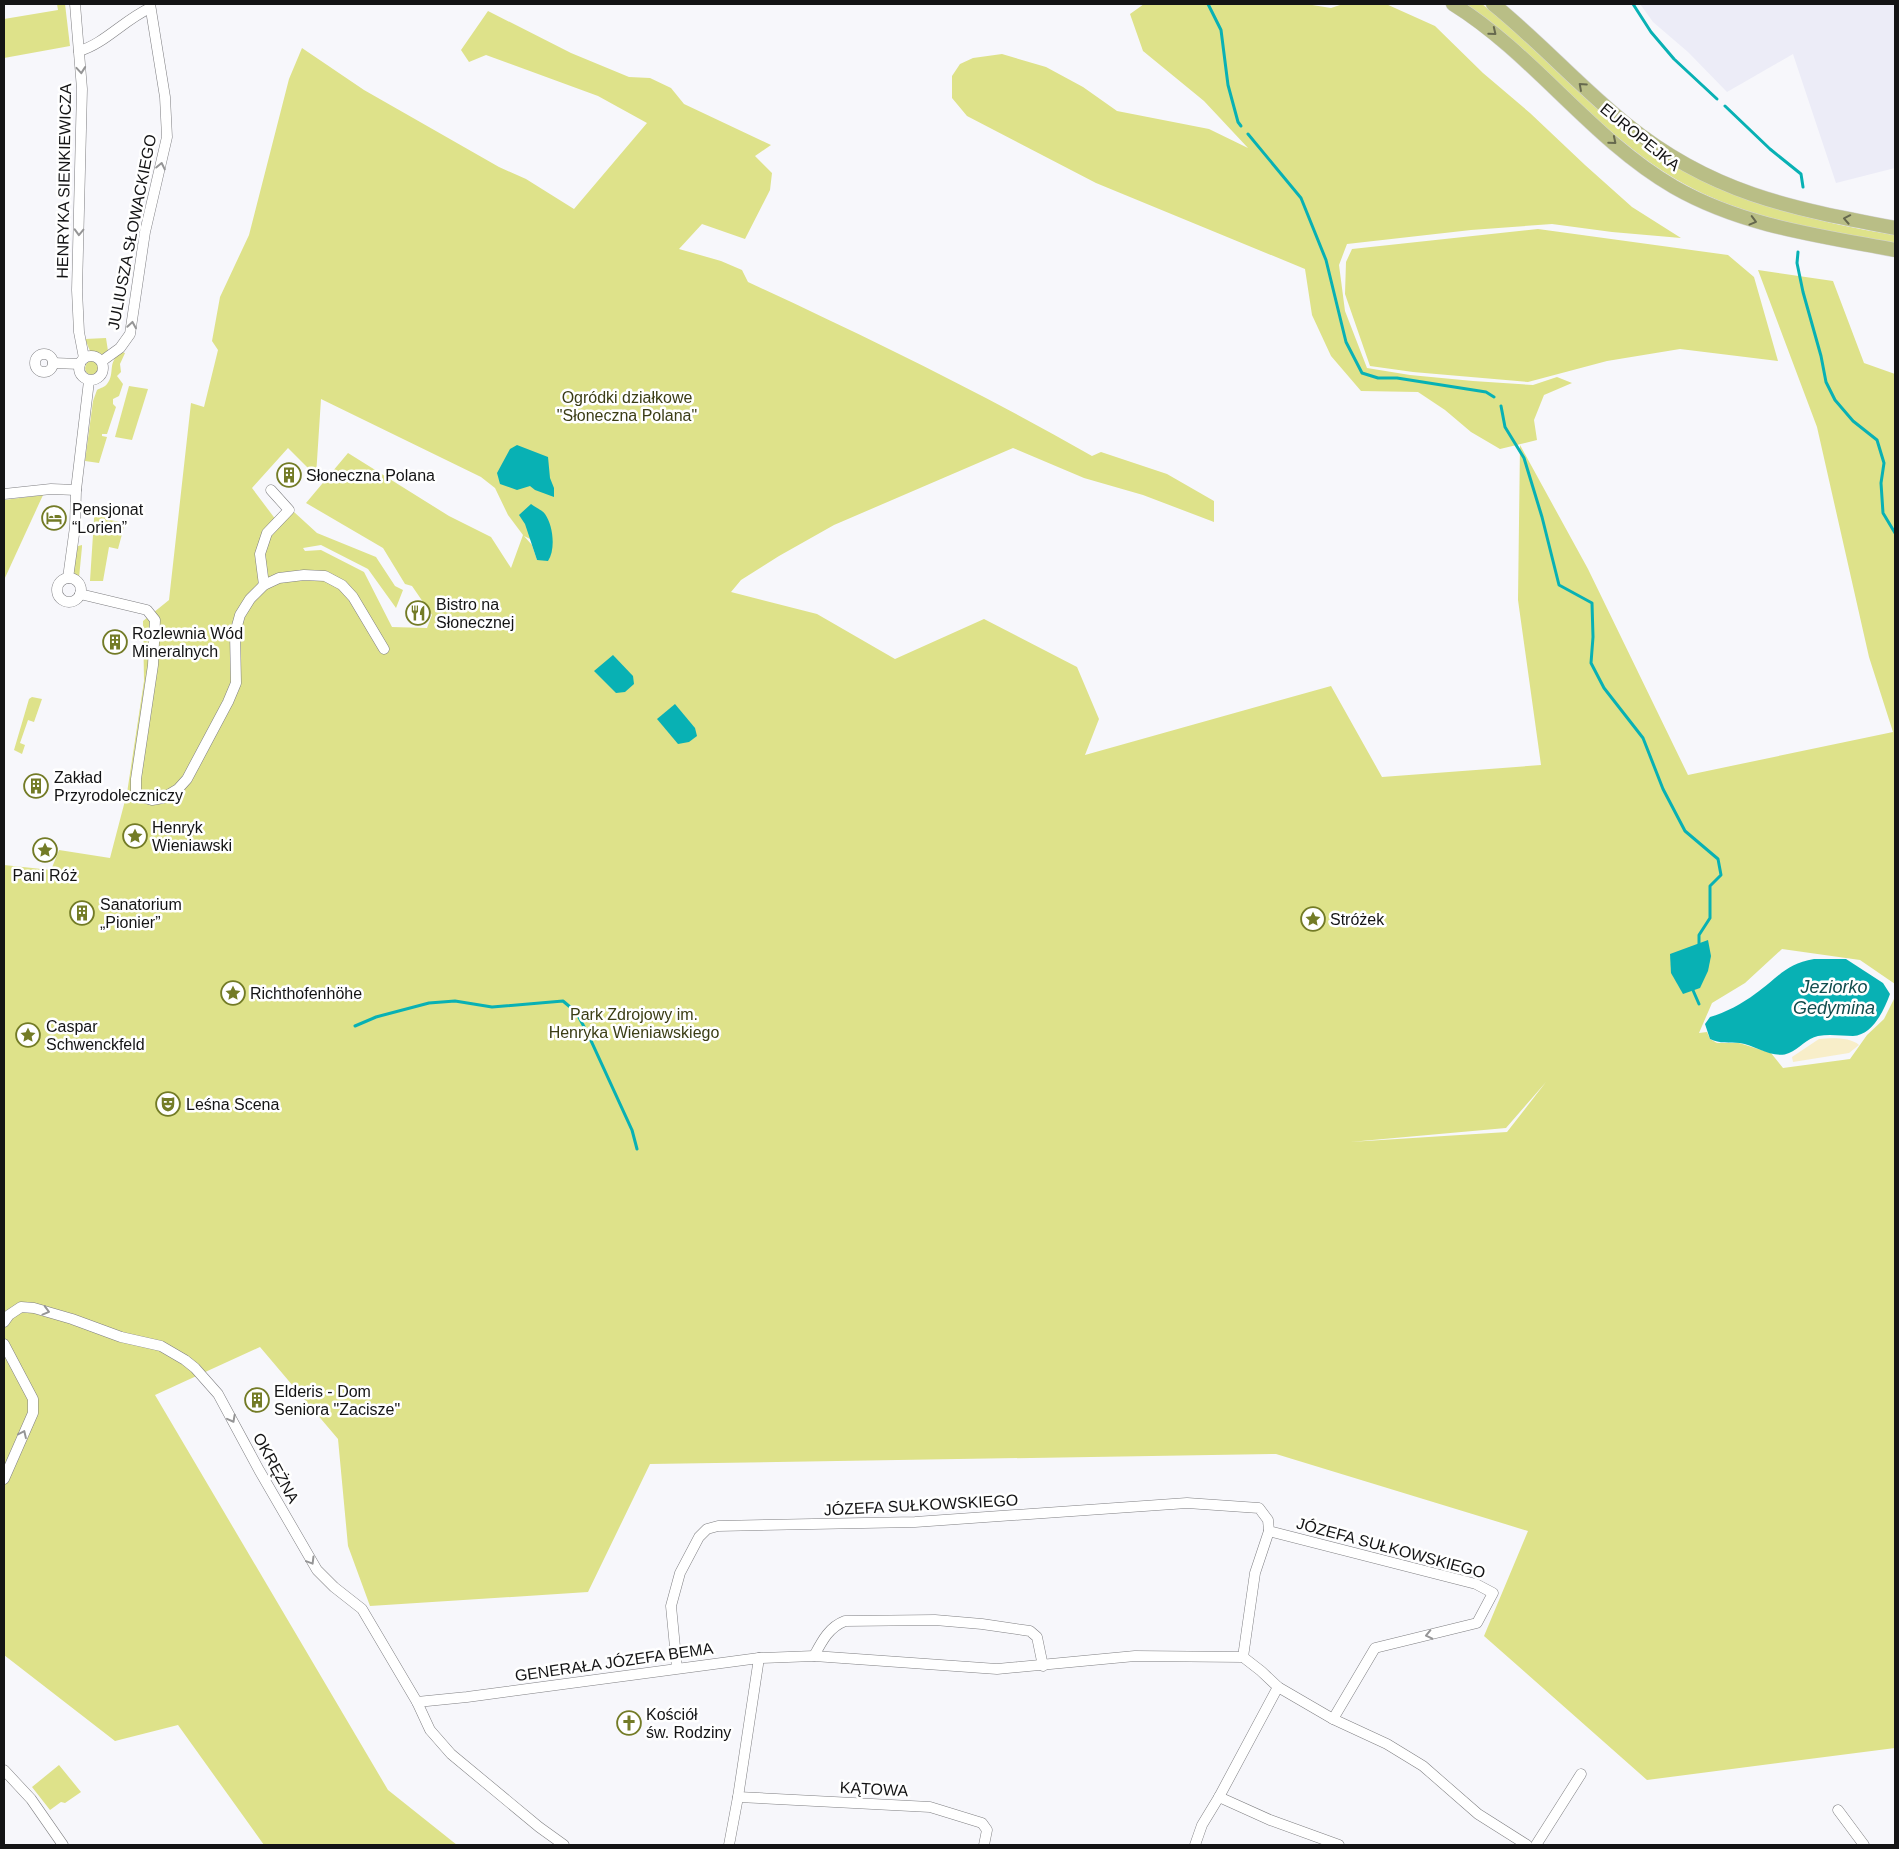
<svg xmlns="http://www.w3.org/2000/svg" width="1899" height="1849" font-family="Arial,sans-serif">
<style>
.built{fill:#ececf7}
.green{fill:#dee28a;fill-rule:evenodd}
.sand{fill:#f8eec9}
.water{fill:#08b1b4}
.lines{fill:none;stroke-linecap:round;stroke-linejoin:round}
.stream{stroke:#08b1b4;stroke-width:3}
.minor-casing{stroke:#7f7f82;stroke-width:11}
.major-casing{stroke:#d5d5d5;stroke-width:15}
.minor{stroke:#fff;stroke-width:10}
.major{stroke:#b9be86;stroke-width:14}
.oneway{stroke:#66694e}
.oneway2{stroke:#959596}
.labels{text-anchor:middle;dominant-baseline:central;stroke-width:5;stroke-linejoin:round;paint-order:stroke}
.street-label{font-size:16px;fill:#141415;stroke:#fff}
.park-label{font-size:16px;fill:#3b3d15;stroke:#fff}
.poi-label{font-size:16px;fill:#141415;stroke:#fff;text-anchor:start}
.water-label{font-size:18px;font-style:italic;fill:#114d4e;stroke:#fff}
</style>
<rect width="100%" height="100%" fill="#f7f7fb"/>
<!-- built -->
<path class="built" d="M1640 4H1895V168L1836 183 1793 54 1727 92 1688 52 1653 22Z"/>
<!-- green -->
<g class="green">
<path d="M57 4H65L70 46 4 58V19L58 10Z"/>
<path d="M1144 4H1306L1331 8 1343 4H1386L1435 26 1483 73 1530 113 1585 165 1632 207 1681 238 1612 232 1552 224 1471 230 1347 244 1339 265 1345 311 1367 368 1410 375 1473 381 1533 385 1557 377 1572 383 1544 395 1534 420 1537 440 1500 449 1471 432 1445 410 1418 392 1361 391 1331 356 1312 315 1305 269 1096 183 967 116 952 98V76L960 64 973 58 1002 54 1046 67 1083 87 1117 111 1209 129 1248 148 1204 101 1143 51 1130 14Z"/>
<path d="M1465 4H1482L1711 185C1770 210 1832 225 1895 235V244C1869 240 1843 234 1817 229 1743 213 1691 196 1631 148 1574 103 1526 45 1465 4Z"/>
<path d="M488 11 571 53 629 77 650 78 671 88 684 104 771 145 755 156 772 173 770 190 745 239 702 224 679 249 721 261 742 270 748 282C865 336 980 392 1092 456L1101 452 1167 474 1214 501V522L1143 495 1084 478 1013 448 834 525 779 556 741 580 731 592 817 614 895 659 984 619 1077 667 1099 719 1085 755 1331 686 1382 777 1541 765 1518 600 1520 445 1588 569 1688 775 1893 732 1869 657 1817 427 1758 270 1833 281 1864 363 1895 374V984L1860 960 1782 949 1745 983 1712 1003 1699 1033 1707 1032 1710 1039 1717 1043H1739L1771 1053 1783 1068 1850 1059 1867 1035 1884 1019 1895 997V1748L1647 1780 1484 1636 1528 1531 1276 1454 650 1464 588 1592 370 1606 348 1546 338 1439 260 1347 155 1395 388 1790 457 1845H264L178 1725 115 1741 4 1655V865L51 870 59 850 110 858 127 793 144 681 143 621 169 600 191 403 204 407 218 350 212 341 220 297 249 235 289 79 302 48 364 90 499 167 526 179 574 209 647 123 598 96 486 55 469 62 461 50ZM321 399 481 477 495 488 508 515 523 535 511 568 491 537 449 516 348 453 306 503 383 548 405 584 412 586 432 615 427 628 392 627 364 572 321 550 305 551 303 548 321 545 368 569 396 608 403 590 395 586 376 557 317 533 294 512 279 524 252 488 288 448 316 476ZM524 536 546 547 537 560 532 545ZM1546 1082 1507 1132 1350 1142 1506 1128Z"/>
<path d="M1538 229 1728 255 1754 277 1778 361 1680 349 1607 361 1528 382 1413 372 1370 366 1345 294 1346 262 1352 249Z"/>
<path d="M106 338 108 351 103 355 90 351 85 339Z"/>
<path d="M122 352 125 353 120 364 121 372 117 376 123 384 119 396 113 399V404L116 407 107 434H102V436L107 437 99 463 85 461 93 401 97 390C100 388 105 387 107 384 116 373 106 362 122 352Z"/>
<circle cx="92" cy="368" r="7"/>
<path d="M129 386 148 389 132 440 115 437Z"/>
<path d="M43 495 4 580V500Z"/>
<path d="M95 504 106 506 105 519 125 523 118 549 109 547 103 581H90Z"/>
<path d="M82 545V547L79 578C68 570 75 557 78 546Z"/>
<path d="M32 697 42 699 34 722 28 720 20 743 25 745 22 754 14 750 29 699Z"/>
<path d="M59 1765 81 1792 65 1803 61 1802 50 1810 32 1787Z"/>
</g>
<!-- sand -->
<path class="sand" d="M1819 1039C1831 1038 1850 1037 1859 1045L1849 1053 1793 1062 1792 1057Z"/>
<!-- water -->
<g class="water">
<path d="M517 445 548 457 550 478 554 488V497L535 490 530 486 517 490 500 484 497 473 510 449Z"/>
<path d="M531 504C535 507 542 510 545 514 553 525 556 549 548 561L537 560 525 524 519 515Z"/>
<path d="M613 655 633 676 634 684 625 692 616 693 594 671Z"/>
<path d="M675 704 695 728 697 736 689 742 678 744 657 719Z"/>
<path d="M1708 940 1711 956 1708 971 1700 988 1683 994 1671 973 1670 954Z"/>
<path d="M1814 959H1846L1883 983 1890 994C1884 1010 1873 1035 1853 1036 1842 1036 1830 1034 1818 1036 1807 1038 1799 1049 1789 1053 1774 1060 1755 1045 1740 1043 1729 1042 1720 1044 1710 1039L1705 1024 1710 1017C1725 1013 1743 1003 1755 994 1778 978 1785 964 1814 959Z"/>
</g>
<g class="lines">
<!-- stream -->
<g class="stream">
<path d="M1208 4 1221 30 1228 85 1238 122 1241 126"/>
<path d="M1633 4 1651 32 1674 59 1717 99"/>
<path d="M1725 106 1770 149 1801 174 1803 187"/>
<path d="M1248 134 1301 198 1326 260 1346 342 1362 373 1378 378H1397L1486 392 1494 397"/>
<path d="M1798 252 1797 263 1803 292 1821 356 1826 382 1835 400 1853 421 1877 440 1884 463 1881 483 1883 513 1895 533"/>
<path d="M1501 406 1505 427 1524 458 1542 517 1559 585 1592 603 1593 637 1591 663 1604 688 1643 738 1663 789 1685 831 1718 859 1721 875 1710 886V918L1699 935V947"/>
<path d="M1692 988 1699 1004"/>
<path d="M355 1026 376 1017 429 1003 455 1001 492 1007 563 1001 576 1012 588 1034 632 1130 637 1149"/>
</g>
<!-- minor casing -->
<g class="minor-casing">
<g id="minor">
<path d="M75 4 82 89 77 290 79 332 84 358"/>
<path d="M79 51C104 44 124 20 150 8"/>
<circle cx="44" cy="363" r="9"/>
<circle cx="91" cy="368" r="12"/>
<path d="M102 361 120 348 130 334 145 232 167 137 165 97 150 4"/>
<path d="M53 363 80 364"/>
<path d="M4 494 51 489 76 490"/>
<path d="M68 578 75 527 76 490 89 381"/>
<circle cx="69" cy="590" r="12"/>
<path d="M264 585 260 554 267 533 289 510 271 490"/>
<path d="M80 594 147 610 155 620 153 665 136 779V795L152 800 163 798 178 789 187 779 228 702 236 683 235 633 240 615 250 599 264 585 279 578 304 575 325 576 342 585 353 597 384 649"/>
<path d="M4 1322 9 1315 21 1307 34 1308 72 1319 121 1337 161 1346 185 1360 195 1368 218 1394 259 1470 317 1570 334 1587 362 1609 417 1702 430 1730 451 1754 539 1827 564 1845"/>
<path d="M4 1344 33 1399V1413L4 1479"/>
<path d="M814 1656C822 1641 829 1627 845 1621L935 1620 982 1624 1030 1631 1037 1637 1043 1666"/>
<path d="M1243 1657 1255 1573 1269 1531"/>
<path d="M677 1668 671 1606 680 1573 699 1537 707 1529 718 1526 915 1522 1187 1503 1259 1508 1268 1520 1269 1531 1476 1584 1493 1593 1477 1623 1375 1648 1333 1719"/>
<path d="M417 1702 467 1697 759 1658 814 1656 997 1669 1135 1656 1243 1657 1261 1671 1278 1687 1333 1719 1387 1744 1423 1766 1478 1814 1527 1845"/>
<path d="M4 1770 31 1799 63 1845"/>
<path d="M738 1797 930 1807 982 1823 987 1830 984 1845"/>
<path d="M1219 1797 1270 1820 1339 1845"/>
<path d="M1838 1810 1864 1845"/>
<path d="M729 1845 738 1797 759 1658"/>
<path d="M1195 1845 1202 1825 1219 1797 1278 1687"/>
<path d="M1536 1845 1581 1774"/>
</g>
</g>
<!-- major casing -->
<g class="major-casing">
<g id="major">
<path d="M1453 4C1535 55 1591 139 1674 187 1742 226 1820 236 1895 250"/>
<path d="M1493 4C1539 41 1579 86 1626 124 1711 193 1790 208 1895 228"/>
</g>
</g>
<!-- minor -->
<use href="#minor" class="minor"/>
<!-- major -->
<use href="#major" class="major"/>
</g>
<!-- one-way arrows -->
<defs><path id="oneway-chevron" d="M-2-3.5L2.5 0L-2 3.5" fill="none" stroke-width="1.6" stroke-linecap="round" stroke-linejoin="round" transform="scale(1.25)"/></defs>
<g class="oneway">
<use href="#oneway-chevron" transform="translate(1493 32) rotate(39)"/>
<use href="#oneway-chevron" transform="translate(1582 86) rotate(-138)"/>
<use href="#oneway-chevron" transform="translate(1613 141) rotate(40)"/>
<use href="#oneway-chevron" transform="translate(1847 219) rotate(-169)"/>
<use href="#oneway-chevron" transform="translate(1753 221) rotate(15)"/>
</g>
<g class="oneway2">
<use href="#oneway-chevron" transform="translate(81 70) rotate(85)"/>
<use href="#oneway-chevron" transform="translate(161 166) rotate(-78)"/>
<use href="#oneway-chevron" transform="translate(79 232) rotate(92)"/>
<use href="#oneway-chevron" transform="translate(132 325) rotate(-81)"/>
<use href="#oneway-chevron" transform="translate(46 1311) rotate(15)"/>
<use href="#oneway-chevron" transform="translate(232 1419) rotate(62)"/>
<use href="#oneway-chevron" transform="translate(23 1434) rotate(-65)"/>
<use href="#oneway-chevron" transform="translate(311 1561) rotate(59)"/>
<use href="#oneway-chevron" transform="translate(1429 1635) rotate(167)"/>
</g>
<!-- icons -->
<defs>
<g id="building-ring" transform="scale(1.25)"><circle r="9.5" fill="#fff" stroke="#737b26" stroke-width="1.5"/><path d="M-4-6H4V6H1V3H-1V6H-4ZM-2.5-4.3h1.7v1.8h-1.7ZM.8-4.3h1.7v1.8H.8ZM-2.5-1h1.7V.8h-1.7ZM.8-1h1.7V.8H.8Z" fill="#737b26"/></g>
<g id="hotel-ring" transform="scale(1.25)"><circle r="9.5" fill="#fff" stroke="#737b26" stroke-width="1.5"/><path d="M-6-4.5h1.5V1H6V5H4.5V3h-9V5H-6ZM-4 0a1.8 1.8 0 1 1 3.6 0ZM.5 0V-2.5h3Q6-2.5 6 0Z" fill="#737b26"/></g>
<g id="restaurant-ring" transform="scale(1.25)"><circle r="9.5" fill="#fff" stroke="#737b26" stroke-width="1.5"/><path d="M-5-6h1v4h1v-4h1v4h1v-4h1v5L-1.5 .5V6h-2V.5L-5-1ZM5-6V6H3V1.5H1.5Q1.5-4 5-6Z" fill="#737b26"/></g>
<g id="sight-ring" transform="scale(1.25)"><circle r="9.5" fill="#fff" stroke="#737b26" stroke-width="1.5"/><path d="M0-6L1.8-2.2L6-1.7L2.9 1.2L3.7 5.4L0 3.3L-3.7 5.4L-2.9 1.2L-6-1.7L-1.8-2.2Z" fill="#737b26"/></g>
<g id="theatre-ring" transform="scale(1.25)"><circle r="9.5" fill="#fff" stroke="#737b26" stroke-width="1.5"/><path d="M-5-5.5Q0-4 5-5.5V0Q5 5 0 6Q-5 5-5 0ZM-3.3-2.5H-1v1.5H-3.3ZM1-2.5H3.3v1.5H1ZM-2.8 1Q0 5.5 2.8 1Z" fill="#737b26"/></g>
<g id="church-ring" transform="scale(1.25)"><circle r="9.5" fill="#fff" stroke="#737b26" stroke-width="1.5"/><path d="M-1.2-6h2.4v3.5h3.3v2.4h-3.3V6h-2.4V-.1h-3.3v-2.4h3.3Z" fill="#737b26"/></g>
</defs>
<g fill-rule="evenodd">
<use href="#building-ring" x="289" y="475"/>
<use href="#hotel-ring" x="54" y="518"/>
<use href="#restaurant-ring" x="418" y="613"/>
<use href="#building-ring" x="115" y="642"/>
<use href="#building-ring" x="36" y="786"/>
<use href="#sight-ring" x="135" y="836"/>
<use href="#sight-ring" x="45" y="850"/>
<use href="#building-ring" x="82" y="913"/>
<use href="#sight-ring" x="1313" y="919"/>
<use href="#sight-ring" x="233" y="993"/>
<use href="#sight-ring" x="28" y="1035"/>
<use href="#theatre-ring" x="168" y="1104"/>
<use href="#building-ring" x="257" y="1400"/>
<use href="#church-ring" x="629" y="1723"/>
</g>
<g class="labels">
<!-- street labels -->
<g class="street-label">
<text transform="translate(1640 137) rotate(39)">EUROPEJKA</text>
<text transform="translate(64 181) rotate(-89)">HENRYKA SIENKIEWICZA</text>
<text transform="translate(132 232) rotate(-79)">JULIUSZA SŁOWACKIEGO</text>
<text transform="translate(276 1468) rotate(61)">OKRĘŻNA</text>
<text transform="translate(921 1505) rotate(-3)">JÓZEFA SUŁKOWSKIEGO</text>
<text transform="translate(1391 1548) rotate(15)">JÓZEFA SUŁKOWSKIEGO</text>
<text transform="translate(614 1662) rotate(-8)">GENERAŁA JÓZEFA BEMA</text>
<text transform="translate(874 1789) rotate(3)">KĄTOWA</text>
</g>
<!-- park labels -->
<g class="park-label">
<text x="627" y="397">Ogródki działkowe<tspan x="627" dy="18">"Słoneczna Polana"</tspan></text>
<text x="634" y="1014">Park Zdrojowy im.<tspan x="634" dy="18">Henryka Wieniawskiego</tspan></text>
</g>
<!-- poi labels -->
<g class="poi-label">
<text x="306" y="475">Słoneczna Polana</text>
<text x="72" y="509">Pensjonat<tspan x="72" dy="18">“Lorien”</tspan></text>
<text x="436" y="604">Bistro na<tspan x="436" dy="18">Słonecznej</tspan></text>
<text x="132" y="633">Rozlewnia Wód<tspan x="132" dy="18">Mineralnych</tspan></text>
<text x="54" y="777">Zakład<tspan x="54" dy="18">Przyrodoleczniczy</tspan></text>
<text x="152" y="827">Henryk<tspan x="152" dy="18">Wieniawski</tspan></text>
<text x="45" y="875" text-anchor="middle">Pani Róż</text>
<text x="100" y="904">Sanatorium<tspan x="100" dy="18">„Pionier”</tspan></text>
<text x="1330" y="919">Stróżek</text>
<text x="250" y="993">Richthofenhöhe</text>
<text x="46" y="1026">Caspar<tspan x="46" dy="18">Schwenckfeld</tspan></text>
<text x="186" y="1104">Leśna Scena</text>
<text x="274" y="1391">Elderis - Dom<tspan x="274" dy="18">Seniora "Zacisze"</tspan></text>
<text x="646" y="1714">Kościół<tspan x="646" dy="18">św. Rodziny</tspan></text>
</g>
<!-- water labels -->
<g class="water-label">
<text x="1834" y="987">Jeziorko<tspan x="1834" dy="21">Gedymina</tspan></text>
</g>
</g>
<!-- border -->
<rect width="1899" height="1849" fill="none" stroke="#141415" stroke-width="10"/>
</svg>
